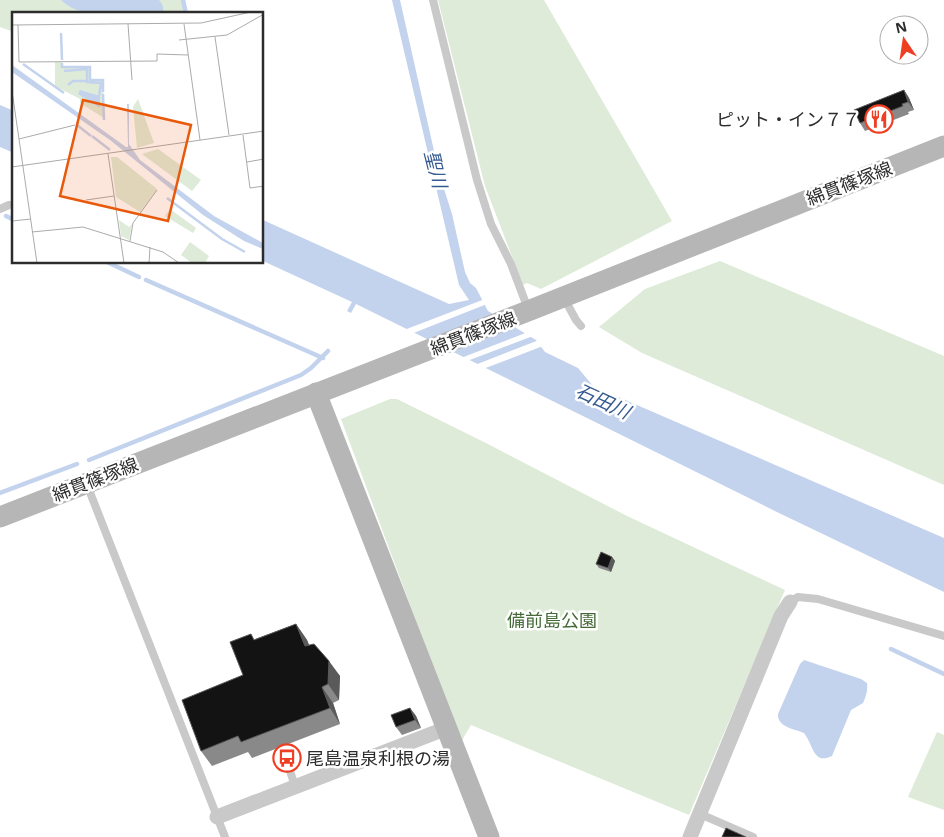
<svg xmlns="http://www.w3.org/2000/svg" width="944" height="837" font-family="'Noto Sans','Noto Sans JP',sans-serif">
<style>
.green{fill:#deebd8}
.water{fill:#c3d3ed}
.pier{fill:#fff}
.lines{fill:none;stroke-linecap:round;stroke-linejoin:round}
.stream{stroke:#c3d3ed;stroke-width:4.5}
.lane{stroke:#c9c9c9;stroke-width:8}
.street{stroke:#c9c9c9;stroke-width:15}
.secondary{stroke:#b6b6b6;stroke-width:21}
.wall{fill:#898989}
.shaded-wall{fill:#5a5a5a}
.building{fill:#131313;stroke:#5a5a5a}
.labels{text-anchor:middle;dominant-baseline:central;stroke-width:5;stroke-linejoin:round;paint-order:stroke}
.poi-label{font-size:18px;fill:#2c2c2c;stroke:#fff;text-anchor:end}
.street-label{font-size:18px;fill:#2c2c2c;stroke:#fff}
.park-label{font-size:18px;fill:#446a38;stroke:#fff}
.water-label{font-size:19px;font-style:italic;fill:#365b92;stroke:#fff}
.inset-river{fill:none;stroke:#c3d3ed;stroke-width:2.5}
.inset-road{fill:none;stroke:#ababab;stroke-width:1}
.view{fill:#e8590c;fill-opacity:0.15;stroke:#e8590c;stroke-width:2.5}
.inset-edge{fill:none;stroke:#2c2c2c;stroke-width:2.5}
</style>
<rect width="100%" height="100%" fill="#fff"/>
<!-- green -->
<g class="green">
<path d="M0 0H183L186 14H14V32L0 27Z"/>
<path d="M438 0H544L672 221 541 289 527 283 523 285 485 186Z"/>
<path d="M720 261 944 356V485L642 353 599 327 645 289Z"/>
<path d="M390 399H397L486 443 625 515 785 590 689 815 471 725 461 742 341 419Z"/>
<path d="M937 732 944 735V810L908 797Z"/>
</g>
<!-- water -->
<g class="water">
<path d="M61 0H159C163 5 164 8 163 14H136L134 12C110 16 79 18 61 0Z"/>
<path d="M392 0H400L439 173 452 214 465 272 470 283 476 288 488 311 536 340 545 352 578 368 593 386 944 538V592L781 514 356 304 351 313 347 311 352 302 263 261V220L449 304 469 300 459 285Z"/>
<path d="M0 105 14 111V153L0 147Z"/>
<path d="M804 660 861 679 867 683C868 691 866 696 863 703L851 710 832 756C813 765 814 746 804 733 794 729 777 727 778 714L800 664Z"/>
</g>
<!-- pier -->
<g class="pier">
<path d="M485 299 487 304 411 334 404 330Z"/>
<path d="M528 332 533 336 467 361 461 358Z"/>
<path d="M539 340 543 346 483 369 475 365Z"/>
</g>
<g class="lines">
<!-- stream -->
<g class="stream">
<path d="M183 0 186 14"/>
<path d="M6 216 14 220"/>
<path d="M107 262 139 277"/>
<path d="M146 280 323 358"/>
<path d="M89 460 301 375 311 368 328 351"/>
<path d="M0 493 77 464"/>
<path d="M891 649 944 674"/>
</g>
<!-- lane -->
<g class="lane">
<path d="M433 0 477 180 491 224 511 264 528 309"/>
<path d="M0 209 9 205"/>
<path d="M564 298 576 320 581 326"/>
<path d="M89 485 91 495 225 837"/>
<path d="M790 602 798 597 818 599 944 636"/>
<path d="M287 762 295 786"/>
<path d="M700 814 753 837"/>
</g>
<!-- street -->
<g class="street">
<path d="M217 817 447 728"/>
<path d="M690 837 781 616 790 602"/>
</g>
<!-- secondary -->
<g class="secondary">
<path d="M316 393 489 837"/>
<path d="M0 517 528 311 944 146"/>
</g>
</g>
<!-- wall -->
<g class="wall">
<path d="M904 90 909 98 914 110 908 112 909 114 865 131 860 123Z"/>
<path d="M612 557 615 561 611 572 599 568 596 564Z"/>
<path d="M296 624 307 640 309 645 340 676 339 700 333 703 340 724 252 758 248 752 212 766 201 751 243 675 255 639Z"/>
<path d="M410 708 416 716 421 728 402 735 396 727Z"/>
</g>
<!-- shaded-wall -->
<g class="shaded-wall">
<path d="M904 90 909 98 914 110 908 102Z"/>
<path d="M612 557 615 561 611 572 608 568Z"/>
<path d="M296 624 307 640 316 662 305 646Z"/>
<path d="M329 661 340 676 339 700 328 684Z"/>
<path d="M322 687 333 703 340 724 330 708Z"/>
<path d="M410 708 416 716 421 728 415 720Z"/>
</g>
<!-- building -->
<g class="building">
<path d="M904 90 908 102 902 104 903 106 860 123 854 110Z"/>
<path d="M601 552 612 557 608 568 596 564Z"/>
<path d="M296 624 305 646 314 644 329 661 328 684 322 687 330 708 241 742 238 736 201 751 182 700 243 675 230 642 251 634 254 640Z"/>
<path d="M410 708 415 720 396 727 391 715Z"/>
<path d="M726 828 746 837H722Z"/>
</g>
<!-- icons -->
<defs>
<g id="restaurant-ring" transform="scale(1.4375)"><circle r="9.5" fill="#fff" stroke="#ef3f23" stroke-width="1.5"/><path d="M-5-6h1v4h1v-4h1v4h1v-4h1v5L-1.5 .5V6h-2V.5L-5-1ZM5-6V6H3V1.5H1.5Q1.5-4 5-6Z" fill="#ef3f23"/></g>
<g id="bus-ring" transform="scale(1.4375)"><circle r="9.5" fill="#fff" stroke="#ef3f23" stroke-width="1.5"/><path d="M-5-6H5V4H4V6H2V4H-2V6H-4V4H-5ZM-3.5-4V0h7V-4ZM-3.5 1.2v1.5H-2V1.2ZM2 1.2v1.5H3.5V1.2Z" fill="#ef3f23"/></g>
</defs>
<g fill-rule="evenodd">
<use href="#restaurant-ring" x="879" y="119"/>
<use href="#bus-ring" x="287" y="758"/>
</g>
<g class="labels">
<!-- poi labels -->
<g class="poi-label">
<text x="860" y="119">ピット・イン７７</text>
<text x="306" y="758" text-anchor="start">尾島温泉利根の湯</text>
</g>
<!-- street labels -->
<g class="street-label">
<text transform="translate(849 183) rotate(-21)">綿貫篠塚線</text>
<text transform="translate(473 333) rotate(-21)">綿貫篠塚線</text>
<text transform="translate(95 479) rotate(-21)">綿貫篠塚線</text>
</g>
<!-- park labels -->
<g class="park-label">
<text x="552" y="620">備前島公園</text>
</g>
<!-- water labels -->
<g class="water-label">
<text transform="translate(436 169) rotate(76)">聖川</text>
<text transform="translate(603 401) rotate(25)">石田川</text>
</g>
</g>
<!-- overview -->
<g transform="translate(12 12)">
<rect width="251" height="251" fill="#fff"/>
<path d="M43 50H50V55H78V68H91L92 106 68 91V87L43 74ZM126 87 142 131 125 136 121 95ZM146 137 189 168 180 179 130 142ZM99 145H105L145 177 128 200 104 185ZM158 197 184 216 181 221 153 204ZM107 208 117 215 120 212 117 228 109 224ZM178 230 197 244 193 251H180L169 243Z" fill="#deebd8"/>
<path d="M0 53 114 135H116L115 92H117V132L128 148 202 204 251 231V237L232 229 191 203 98 128 0 60ZM68 78 88 84V96L66 82Z" fill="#c3d3ed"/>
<path class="inset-river" d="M49 21 50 48M50 51V55H78V68H91V80M11 52 52 81M52 59 75 57V70L89 71 87 84M56 73 61 69H74M91 82 92 108M65 113 79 124M80 124 98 138M155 186 210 227 233 240"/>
<path class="inset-road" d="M116 12 120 68M172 12 188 128M0 13 189 11 239 0M6 13 7 50 145 49V42L176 43M203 25 217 123M167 28 215 23 252 2M0 79 25 251M231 123 238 176 252 174M7 127 63 113M96 142 112 251M235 150 252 147M0 155 252 119M74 188 102 184M0 209 19 207M20 220 71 215 151 240 167 251M118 229 121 211 145 178M137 251 138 235"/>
<path class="view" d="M71 88 179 113 156 209 48 184Z"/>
<rect width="251" height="251" class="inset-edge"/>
</g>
<!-- north arrow -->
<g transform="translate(904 40) rotate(347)"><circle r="24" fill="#ffffff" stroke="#ababab"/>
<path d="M0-4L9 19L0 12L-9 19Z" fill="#ef3f23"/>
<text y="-8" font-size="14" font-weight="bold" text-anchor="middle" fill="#2c2c2c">N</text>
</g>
</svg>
